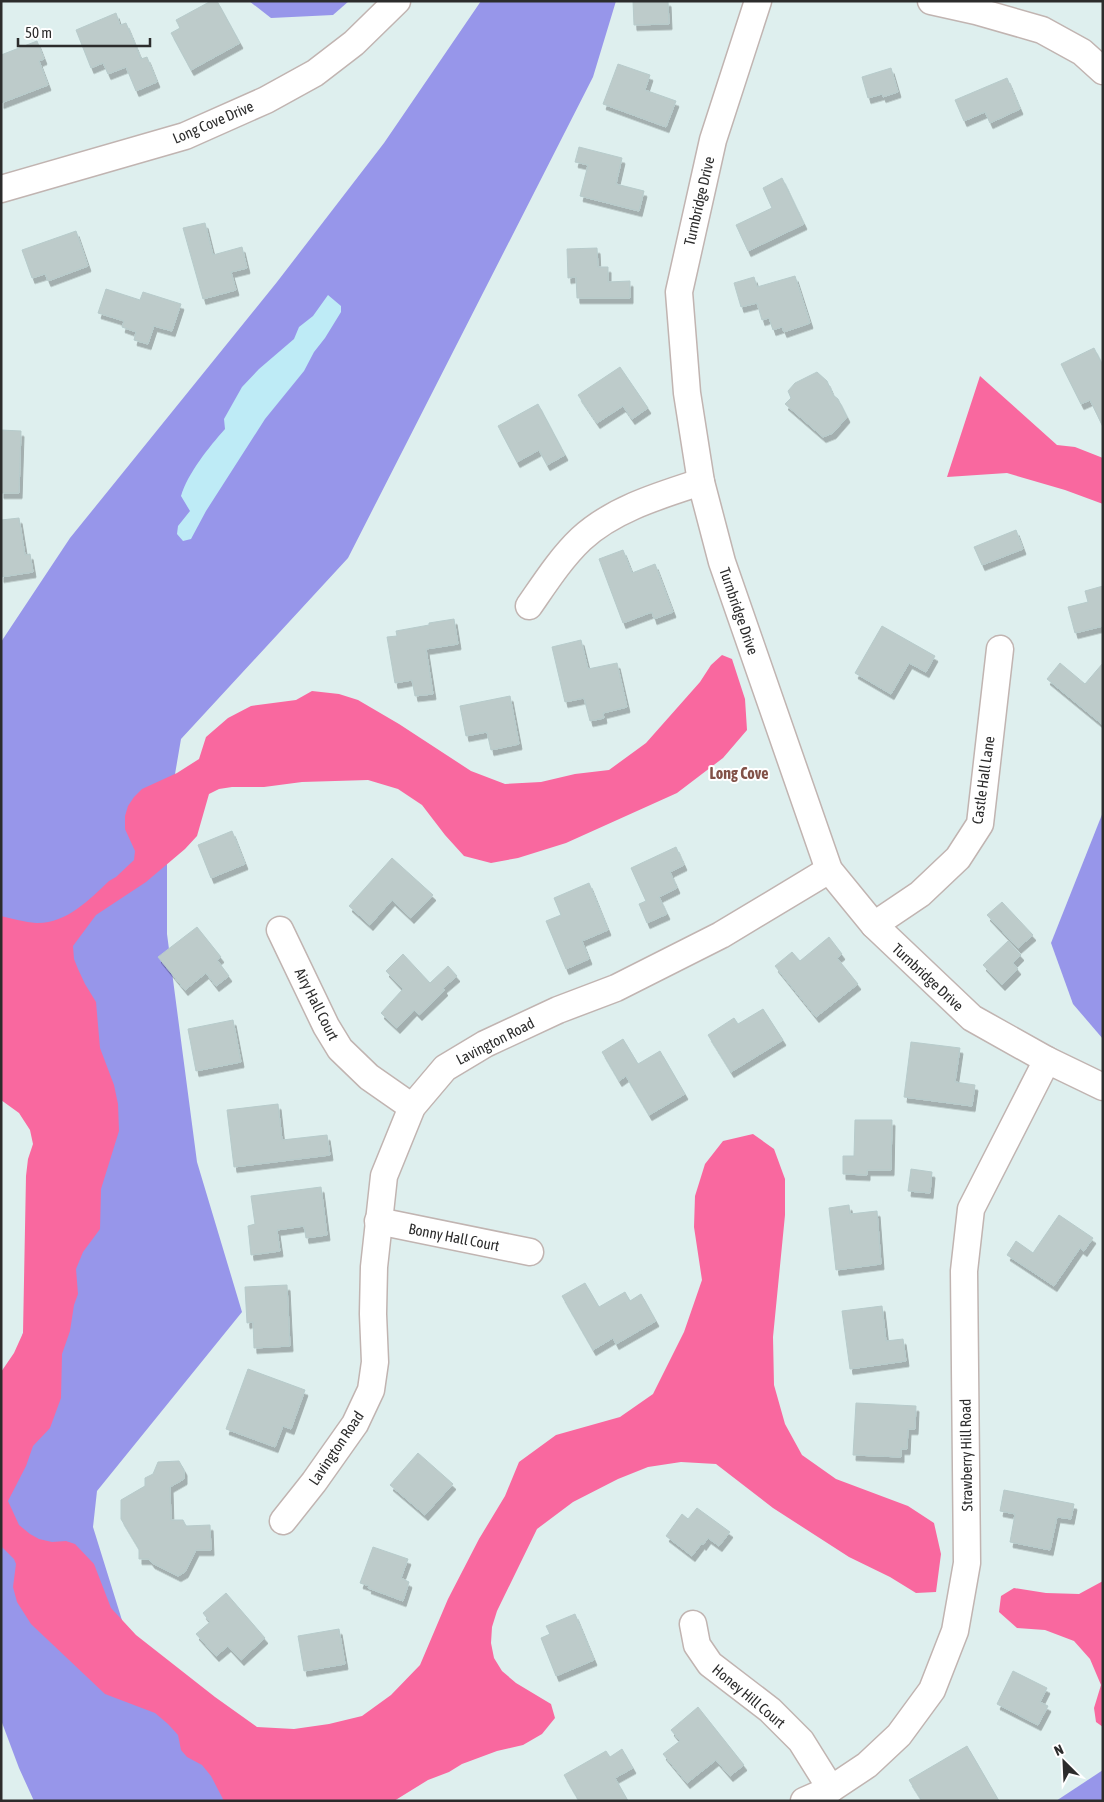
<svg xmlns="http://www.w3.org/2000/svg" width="1104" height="1802" font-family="'Asap Condensed',sans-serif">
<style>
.green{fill:#9796ea}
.sand{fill:#beebf6}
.water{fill:#f9689f}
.building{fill:#bdcbca;stroke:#b7cbcb;filter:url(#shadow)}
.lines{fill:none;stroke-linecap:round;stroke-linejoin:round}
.minor-casing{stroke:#c1b4b1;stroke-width:29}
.minor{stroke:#fff;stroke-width:26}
.labels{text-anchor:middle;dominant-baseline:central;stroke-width:4;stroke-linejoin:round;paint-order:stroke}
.street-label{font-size:15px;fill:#2c2c2c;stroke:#fff}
.neighbourhood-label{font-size:16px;font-weight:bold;fill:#825248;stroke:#fff}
</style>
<defs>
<filter id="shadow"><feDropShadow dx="3" dy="5.5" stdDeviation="0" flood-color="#0004"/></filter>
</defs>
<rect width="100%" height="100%" fill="#deefee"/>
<!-- green -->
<g class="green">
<path d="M249 1H349L333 15 271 18Z"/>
<path d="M481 1H616L593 77 348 558 181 739 167 821V934L197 1162 242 1312 97 1491 93 1527 135 1662 250 1801H34L19 1768 1 1720V1424L59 1184 1 1015V642L70 538 277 282 384 143Z"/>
<path d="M1103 812V1039L1073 1004 1051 943Z"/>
<path d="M1103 1770V1801H1056Z"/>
</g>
<!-- sand -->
<path class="sand" d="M328 295 341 306V312L325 338 314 352 304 371 265 419 206 511 191 539 183 541 177 534 178 526 190 511 181 496C188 473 209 447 225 429L224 419 242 387 259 369 294 339 299 327 313 316Z"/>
<!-- water -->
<g class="water">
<path d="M980 376 1057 445 1075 447 1103 458V504L1065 490 1007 473 947 477Z"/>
<path d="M722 655 732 659 745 699 747 730 723 758 677 793 566 843 518 858 491 863 464 856 445 835 422 805 398 789 368 780 302 782 264 787H232L219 789 209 794 197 836 185 849 146 882 96 915 73 946 74 959 78 969 85 984 96 1002 100 1048 114 1085 118 1104 119 1131 101 1189 100 1229 83 1252 76 1269 78 1294 74 1305 70 1331 62 1354 61 1398 50 1428 33 1446 26 1466 8 1501 19 1525 30 1534 39 1539 52 1542 66 1541 75 1544 94 1564 111 1608 136 1635 215 1697 257 1727 294 1729 329 1724 362 1716 391 1695 420 1665 448 1599 479 1539 505 1496 519 1462 556 1435 620 1417 653 1394 684 1332 702 1280 694 1227 695 1196 705 1164 723 1141 753 1134 774 1149 785 1179V1215L773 1337 774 1385 785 1424 802 1455 836 1479 908 1506 934 1523 941 1554 936 1592 916 1593 890 1577 849 1557 773 1508 716 1464 681 1462 648 1467 618 1479 573 1502 537 1529 497 1611 492 1627 491 1643 494 1658 502 1671 516 1683 551 1704 555 1718 542 1734 523 1745 497 1751 462 1764 449 1772 428 1780 394 1801H224L211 1776 202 1765 187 1757 181 1750 178 1735 168 1724 155 1713 105 1694 31 1624 17 1602 13 1587 16 1564 14 1559 1 1546V1372L14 1353 23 1333 26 1176 28 1159 33 1144 30 1130 19 1113 1 1100V916C13 919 25 922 36 923 66 924 89 900 109 881L116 877 134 860 135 851 125 829V816L128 806 134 797 142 789 177 773 199 759 206 737 228 718 251 706 296 700 312 691 339 694 358 700 399 724 471 771 505 784 541 782 575 774 609 770 646 743 700 682 711 665Z"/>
<path d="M1103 1581V1727L1096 1722 1094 1708 1101 1685 1090 1659 1074 1641 1045 1630 1017 1628 999 1612 1001 1596 1014 1588 1046 1593 1079 1594Z"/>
</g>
<!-- building -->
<g class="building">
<path d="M211 1H217L240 43 191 70 171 33 180 28 176 20Z"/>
<path d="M633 1H668L669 24 634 25Z"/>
<path d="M116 13 120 25 126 23 141 59 147 57 157 82 136 91 126 67 108 74 103 63 91 68 76 30Z"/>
<path d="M37 41 44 59 39 61 48 85 1 103V55Z"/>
<path d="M618 64 650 75 645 90 676 101 666 127 603 104Z"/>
<path d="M891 68 898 92 883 97 882 94 868 98 862 77Z"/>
<path d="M1007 78 1020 109 990 123 985 112 964 121 955 100Z"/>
<path d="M579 147 622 158 616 184 644 191 639 211 580 196 588 165 575 162Z"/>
<path d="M782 178 804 224 748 251 736 225 772 208 763 188Z"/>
<path d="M205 223 213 255 242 247 247 268 231 272 236 290 203 299 183 228Z"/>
<path d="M76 231 88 266 48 281 45 274 32 278 22 250Z"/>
<path d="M597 248 598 267H608V282L630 281V298H577L576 277 568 278 567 249Z"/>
<path d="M795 276 810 323 784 332 782 327 773 330 769 318 762 320 757 303 741 307 734 283 754 277 757 287Z"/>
<path d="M106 289 140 300 143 292 181 304 172 331 154 326 148 344 134 340 136 332 122 327 124 321 98 313Z"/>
<path d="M1094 348 1103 366V427L1090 400 1081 404 1061 364Z"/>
<path d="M620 367 648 408 632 419 623 406 597 423 578 395Z"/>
<path d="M817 372 827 381 833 395 838 399 847 417 833 433 823 437 785 404 791 398 788 391 795 383Z"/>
<path d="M538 404 565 455 547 465 539 450 517 462 498 426Z"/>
<path d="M1 430 21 431 19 493H1Z"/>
<path d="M19 518 25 555 30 554 33 572 1 577V520Z"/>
<path d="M1016 530 1023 549 982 565 974 547Z"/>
<path d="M623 550 632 573 655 564 673 612 654 619 652 612 623 623 599 559Z"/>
<path d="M1103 586V626L1075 633 1068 607 1088 602 1085 591Z"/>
<path d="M454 619 458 644 426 649 433 694 415 696 412 680 395 683 387 637 397 636 396 631 429 625V623Z"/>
<path d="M882 626 935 656 926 672 909 663 891 694 855 673Z"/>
<path d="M581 640 588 669 617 663 627 707 603 713 604 718 590 721 584 698 565 702 552 647Z"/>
<path d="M1060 663 1085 684 1103 663V725L1047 679Z"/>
<path d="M510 696 519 744 491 750 487 732 466 736 460 706Z"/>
<path d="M232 831 245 864 211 878 198 845Z"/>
<path d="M676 847 684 865 670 872 677 888 659 897 667 914 647 923 639 904 646 901 631 868Z"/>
<path d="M392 858 433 895 411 918 392 900 370 925 349 906Z"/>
<path d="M589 883 608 930 582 941 589 959 566 969 546 921 561 915 554 898Z"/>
<path d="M1002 902 1033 935 1018 948 987 915Z"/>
<path d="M197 927 221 957 217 960 229 976 216 986 206 973 185 990 158 957Z"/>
<path d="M829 937 842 954 837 958 858 984 816 1017 775 966 792 952 800 961Z"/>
<path d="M1008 941 1021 955 1013 963 1018 969 1002 985 983 965Z"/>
<path d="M403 954 430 983 448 966 457 976 443 988 445 990 419 1015 414 1010 397 1028 381 1013 403 989 386 971Z"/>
<path d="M763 1009 783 1040 731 1072 708 1035 734 1018 738 1024Z"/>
<path d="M233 1020 241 1062 196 1071 188 1029Z"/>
<path d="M623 1039 638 1064 660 1051 685 1094 649 1115 626 1076 619 1081 602 1052Z"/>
<path d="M911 1042 960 1048 955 1082 975 1085 972 1106 904 1097Z"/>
<path d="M278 1104 282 1140 327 1135 330 1155 234 1167 227 1110Z"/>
<path d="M855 1120H892L891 1170H867V1175L843 1174V1156H854Z"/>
<path d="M911 1169 932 1172 930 1193 908 1191Z"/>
<path d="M321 1187 327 1235 306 1238 304 1226 277 1230 280 1251 251 1255 248 1226 255 1224 251 1196Z"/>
<path d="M849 1205 850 1214 877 1211 881 1264 836 1270 829 1208Z"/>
<path d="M1059 1215 1093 1238 1084 1251 1080 1248 1054 1286 1007 1255 1016 1241 1033 1253Z"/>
<path d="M585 1283 599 1307 625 1292 630 1301 641 1294 656 1321 616 1344 613 1338 593 1350 562 1296Z"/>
<path d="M287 1285 290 1346 254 1348 253 1322 247 1323 245 1287Z"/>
<path d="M882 1306 886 1341 903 1339 906 1361 850 1369 842 1311Z"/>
<path d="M248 1369 305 1390 291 1429 283 1426 275 1447 226 1429Z"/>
<path d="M856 1403 916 1406 915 1429H908L907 1449H901V1457L853 1455Z"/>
<path d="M418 1453 453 1484 425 1515 390 1485Z"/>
<path d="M179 1461 184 1470V1479L170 1487 171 1520H183L186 1526 210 1525 211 1550H196L185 1572 178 1576 152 1563 149 1559H139V1549L121 1519V1500L145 1486V1478L153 1474 158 1462Z"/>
<path d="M1004 1490 1074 1504 1071 1519 1057 1517 1050 1550 1010 1542 1015 1514 1000 1511Z"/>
<path d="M697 1508 730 1532 719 1546 708 1538 703 1545 702 1543 692 1556 666 1536 682 1514 688 1519Z"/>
<path d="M373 1547 408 1559 401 1578 409 1582 403 1601 368 1588 369 1586 360 1583Z"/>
<path d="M226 1593 265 1638 241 1660 228 1646 216 1656 196 1634 210 1622 203 1613Z"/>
<path d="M575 1614 594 1660 556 1676 541 1638 550 1634 546 1626Z"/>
<path d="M339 1629 345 1664 304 1671 298 1636Z"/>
<path d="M1013 1671 1047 1688 1040 1702 1048 1706 1038 1725 997 1704Z"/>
<path d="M698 1707 744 1765 730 1776 716 1760 687 1783 663 1754 680 1741 671 1730Z"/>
<path d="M967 1746 999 1801H922L909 1780Z"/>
<path d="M622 1749 633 1768 615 1778 628 1801H579L564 1775 606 1751 610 1757Z"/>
</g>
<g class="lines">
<!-- minor casing -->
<g class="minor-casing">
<g id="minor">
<path d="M758 1 713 140 679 292 687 393 701 482 722 562 829 870 874 925 972 1018 1047 1060 1103 1087"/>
<path d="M931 1 976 11 1042 30 1082 52 1103 71"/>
<path d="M1 189 185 136 266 100 315 73 354 43 397 1"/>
<path d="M529 606C545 583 561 558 581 539 613 509 661 495 701 482"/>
<path d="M874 925 920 894 958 858 980 824 1000 649"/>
<path d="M280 930 326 1026 340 1049 369 1077 412 1107"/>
<path d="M378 1221 530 1252"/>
<path d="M283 1521 314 1482 355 1424 371 1390 375 1362 373 1314 374 1267 384 1176 412 1107 445 1068 485 1044 558 1010 616 988 721 935 829 870"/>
<path d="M693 1624 697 1645 710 1664 770 1710 801 1741 831 1789"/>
<path d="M804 1801 831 1789 867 1765 899 1735 932 1690 955 1631 967 1563 964 1271 971 1209 1047 1060"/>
</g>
</g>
<!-- minor -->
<use href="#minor" class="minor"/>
</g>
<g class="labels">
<!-- street labels -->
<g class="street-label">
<text transform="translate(213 122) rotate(-23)">Long Cove Drive</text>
<text transform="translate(699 201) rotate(-77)">Turnbridge Drive</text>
<text transform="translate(739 611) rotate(71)">Turnbridge Drive</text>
<text transform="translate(983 780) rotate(-82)">Castle Hall Lane</text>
<text transform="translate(928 977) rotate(43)">Turnbridge Drive</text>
<text transform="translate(317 1004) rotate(63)">Airy Hall Court</text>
<text transform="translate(495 1041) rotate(-27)">Lavington Road</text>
<text transform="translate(454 1237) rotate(11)">Bonny Hall Court</text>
<text transform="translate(336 1448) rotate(-56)">Lavington Road</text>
<text transform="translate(966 1455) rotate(-91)">Strawberry Hill Road</text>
<text transform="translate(749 1696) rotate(40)">Honey Hill Court</text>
</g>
<!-- neighbourhood labels -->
<g class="neighbourhood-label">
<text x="739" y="773">Long Cove</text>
</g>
</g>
<!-- border -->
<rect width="1104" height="1802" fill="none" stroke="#2c2c2c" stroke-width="5"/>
<!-- north arrow -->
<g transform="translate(1064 1762) rotate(336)" stroke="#ffffff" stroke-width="4" paint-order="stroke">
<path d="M0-4L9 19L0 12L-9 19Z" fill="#2c2c2c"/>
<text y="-8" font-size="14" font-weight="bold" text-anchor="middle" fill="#2c2c2c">N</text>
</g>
<!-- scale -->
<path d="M18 38v8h132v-8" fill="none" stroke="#2c2c2c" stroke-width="2.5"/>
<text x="25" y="38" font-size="15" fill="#2c2c2c" stroke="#ffffff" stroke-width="4" paint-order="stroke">50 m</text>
</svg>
